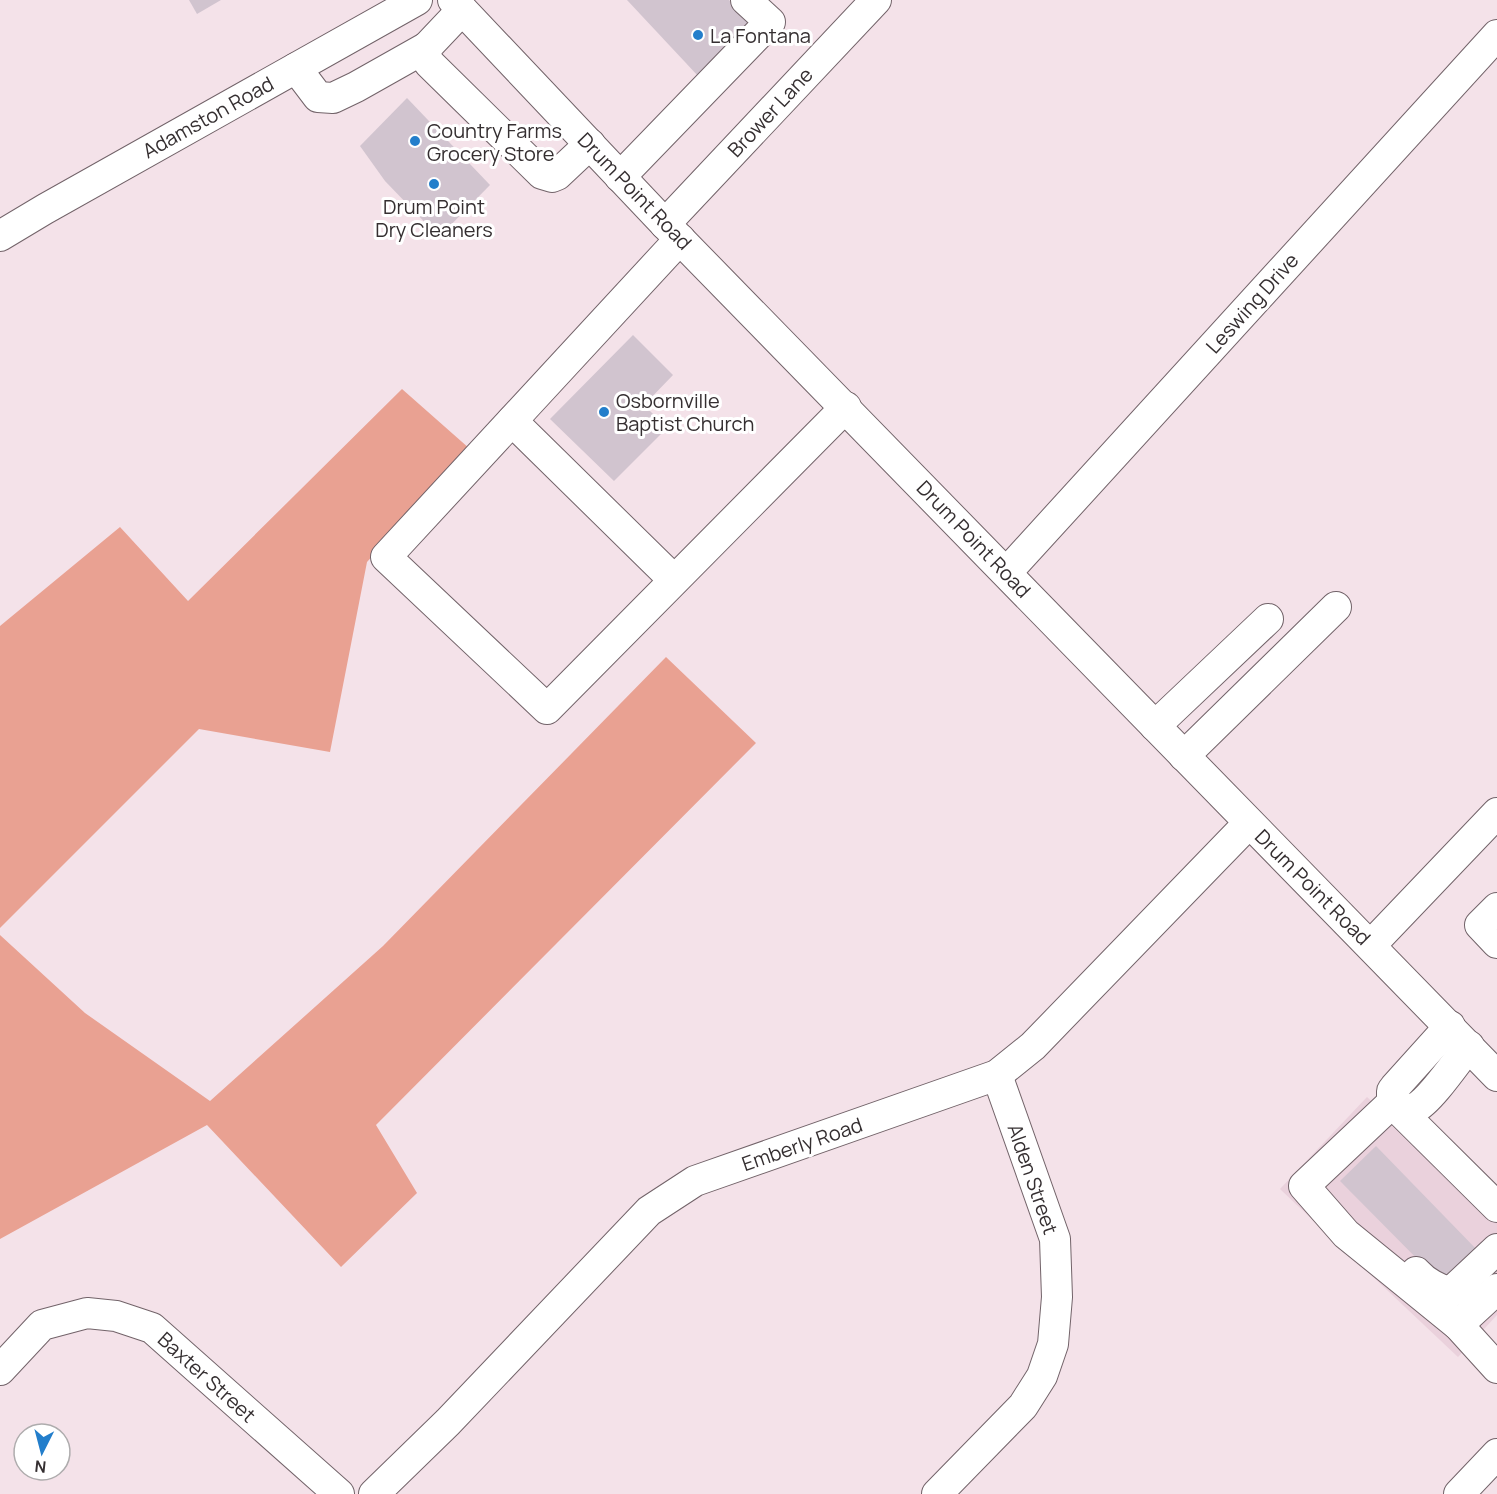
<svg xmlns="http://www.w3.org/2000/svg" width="1497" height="1494" font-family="Manrope,sans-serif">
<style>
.built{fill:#ead1dc}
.forest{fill:#e9a192}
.building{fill:#d1c4cf}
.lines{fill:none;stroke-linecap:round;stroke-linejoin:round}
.minor-casing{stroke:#726369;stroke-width:32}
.minor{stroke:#fff;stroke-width:30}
.poi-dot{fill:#237ecb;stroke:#fff;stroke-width:2}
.labels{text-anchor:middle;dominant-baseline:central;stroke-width:6;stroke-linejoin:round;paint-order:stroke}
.poi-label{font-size:20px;fill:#352f31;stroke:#fff;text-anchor:start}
.street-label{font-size:20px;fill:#352f31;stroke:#fff}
</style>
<rect width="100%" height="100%" fill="#f4e2e9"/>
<!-- built -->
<path class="built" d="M1367 1097 1497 1220V1315L1458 1357 1280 1189Z"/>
<!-- forest -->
<g class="forest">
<path d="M402 389 470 449 367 562 330 752 199 729 0 928V626L120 527 188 601Z"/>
<path d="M666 657 756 743 376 1125 417 1193 341 1267 207 1125 0 1239V935L85 1013 210 1101 383 946Z"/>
</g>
<!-- building -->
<g class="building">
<path d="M189 0H221L197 14Z"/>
<path d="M627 0H729L753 26 699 77Z"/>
<path d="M407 98 490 185 439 237 385 181 360 146Z"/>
<path d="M633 335 673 375 644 405 667 428 614 481 550 419Z"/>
<path d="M1376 1146 1480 1253 1445 1287 1340 1181Z"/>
</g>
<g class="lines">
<!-- minor casing -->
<g class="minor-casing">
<g id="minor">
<path d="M453 0 665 224 1497 1076"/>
<path d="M462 10 427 47 426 55 429 63 542 174 552 177 557 175 590 144"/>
<path d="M296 68 318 97 333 98 356 87 427 47"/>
<path d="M620 177 770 22 746 0"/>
<path d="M665 224 876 0"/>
<path d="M0 236 45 209 417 0"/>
<path d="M680 239 386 557 547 709 846 407"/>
<path d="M512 421 674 580"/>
<path d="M1007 572 1497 35"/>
<path d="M1155 726 1268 619"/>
<path d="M1184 756 1336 607"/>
<path d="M1497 908 1480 925 1497 943"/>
<path d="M1371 945 1497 813"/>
<path d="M1450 1026 1395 1087 1392 1091V1103L1304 1186 1346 1234 1458 1325 1497 1368"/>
<path d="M1392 1103 1497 1207"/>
<path d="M1392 1103C1399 1106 1406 1111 1415 1108 1430 1101 1457 1061 1469 1046"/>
<path d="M1416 1272C1426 1283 1436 1289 1451 1292L1497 1249"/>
<path d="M1458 1325 1497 1289"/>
<path d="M0 1370 42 1325 87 1313 116 1316 152 1328 339 1494"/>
<path d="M374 1494 448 1422 649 1211 695 1181 997 1075 1033 1046 1249 823"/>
<path d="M937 1494 1023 1406 1042 1376 1053 1344 1057 1297 1055 1239 997 1075"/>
<path d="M1459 1494 1497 1454"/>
</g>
</g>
<!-- minor -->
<use href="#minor" class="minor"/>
</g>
<!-- markers -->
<g class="poi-dot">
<circle cx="698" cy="35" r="6"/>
<circle cx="415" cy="141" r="6"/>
<circle cx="434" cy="184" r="6"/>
<circle cx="604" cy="412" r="6"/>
</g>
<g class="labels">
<!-- poi labels -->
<g class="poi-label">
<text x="710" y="35">La Fontana</text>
<text x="427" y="130">Country Farms<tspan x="427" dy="23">Grocery Store</tspan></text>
<text x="434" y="206" text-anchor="middle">Drum Point<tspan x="434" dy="23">Dry Cleaners</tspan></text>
<text x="616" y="400">Osbornville<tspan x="616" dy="23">Baptist Church</tspan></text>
</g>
<!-- street labels -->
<g class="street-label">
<text transform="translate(770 112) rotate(-47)">Brower Lane</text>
<text transform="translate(208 117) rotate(-29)">Adamston Road</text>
<text transform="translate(635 191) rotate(46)">Drum Point Road</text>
<text transform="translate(1252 303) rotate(-48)">Leswing Drive</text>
<text transform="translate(974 539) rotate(46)">Drum Point Road</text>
<text transform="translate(1313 887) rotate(45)">Drum Point Road</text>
<text transform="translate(802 1144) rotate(-19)">Emberly Road</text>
<text transform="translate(1033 1179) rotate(71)">Alden Street</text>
<text transform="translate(207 1377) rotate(42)">Baxter Street</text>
</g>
</g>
<!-- north arrow -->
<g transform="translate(42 1452) rotate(186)"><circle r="28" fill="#ffffff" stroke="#aeacad" stroke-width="1.5"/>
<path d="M0-4.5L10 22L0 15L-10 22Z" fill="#237ecb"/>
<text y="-9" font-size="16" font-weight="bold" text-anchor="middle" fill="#352f31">N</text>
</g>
</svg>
